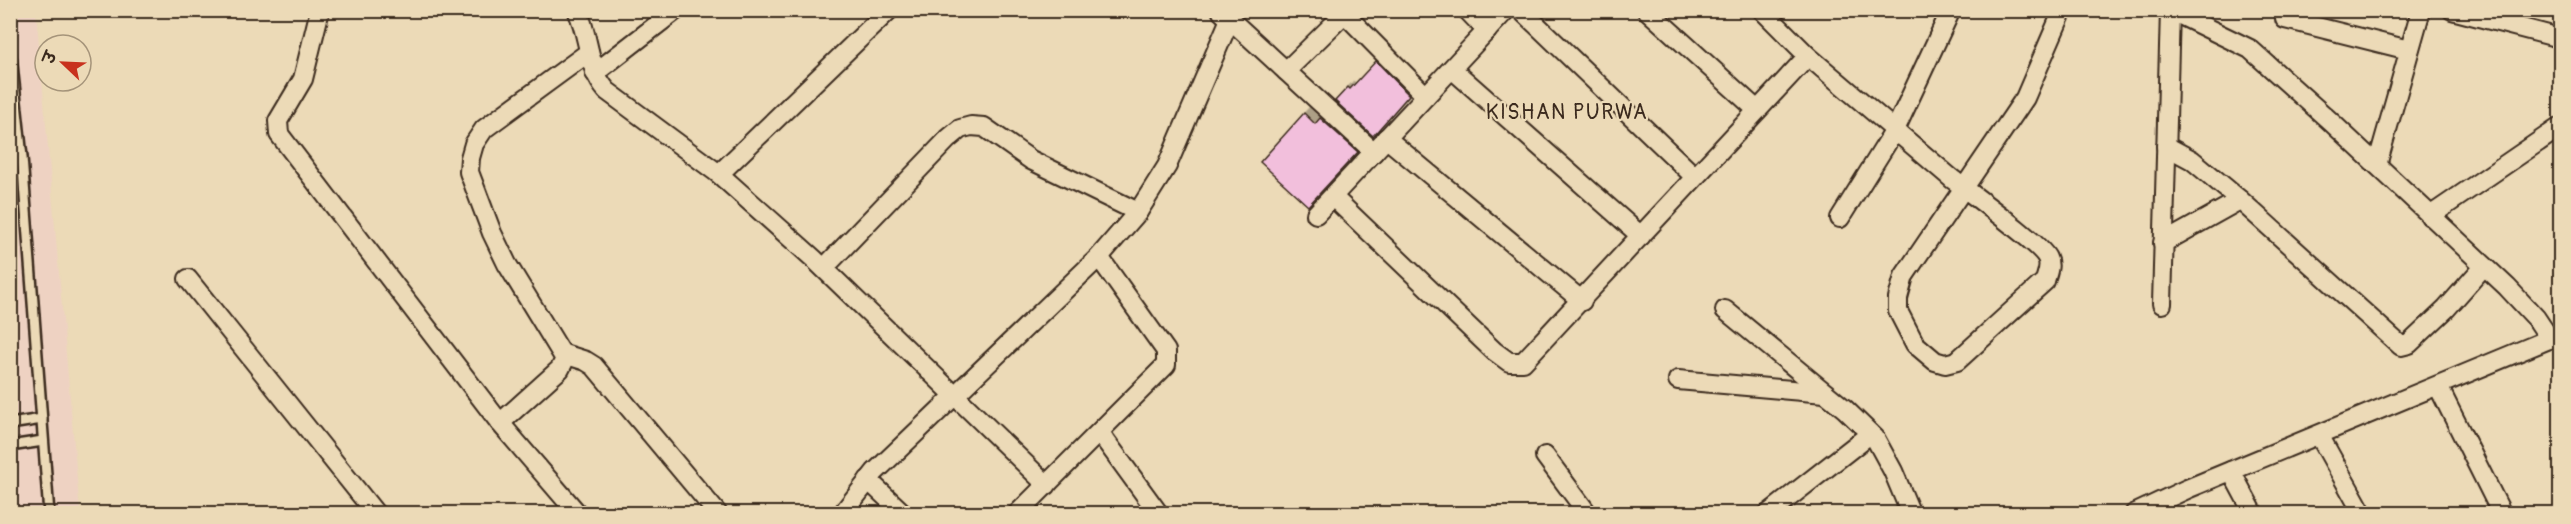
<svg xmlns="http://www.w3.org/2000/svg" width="2571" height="524" font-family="Pangolin,'Playpen Sans Deva',sans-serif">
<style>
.built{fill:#eed2c2}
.building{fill:#f2bfdc;stroke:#3b2a1e;stroke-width:1.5;filter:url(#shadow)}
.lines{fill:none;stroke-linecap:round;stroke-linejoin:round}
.lane-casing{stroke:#3b2a1e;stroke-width:14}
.street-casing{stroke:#3b2a1e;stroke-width:22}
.lane{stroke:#ecdab7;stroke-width:9}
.street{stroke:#ecdab7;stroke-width:18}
.labels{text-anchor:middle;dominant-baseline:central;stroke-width:4.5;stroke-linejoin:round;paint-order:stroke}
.quarter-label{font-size:21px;letter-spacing:1.5px;fill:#3b2a1e;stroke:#ecdab7}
</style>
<defs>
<filter id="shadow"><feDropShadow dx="5.5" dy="-5.5" stdDeviation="0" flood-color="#0004"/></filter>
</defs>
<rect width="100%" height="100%" fill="#ecdab7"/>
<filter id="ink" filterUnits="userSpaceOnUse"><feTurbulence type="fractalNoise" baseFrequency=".0167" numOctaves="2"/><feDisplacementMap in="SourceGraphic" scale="12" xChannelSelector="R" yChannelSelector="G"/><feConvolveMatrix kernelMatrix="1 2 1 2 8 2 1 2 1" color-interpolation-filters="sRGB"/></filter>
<g filter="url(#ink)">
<!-- built -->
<path class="built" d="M10 11H36L80 513H11Z"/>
<!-- building -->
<g class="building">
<path d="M1376 61 1409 95 1373 136 1335 101 1348 87 1350 89Z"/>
<path d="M1304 113 1315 124 1320 118 1358 152 1308 206 1260 162Z"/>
</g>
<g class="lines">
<!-- lane casing -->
<g class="lane-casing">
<g id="lane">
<path d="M10 47 22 157 49 514"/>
<path d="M10 424 42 419"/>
<path d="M10 446 43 441"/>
</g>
</g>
<!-- street casing -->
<g class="street-casing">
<g id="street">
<path d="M320 10 303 79 278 121 279 134 500 423 578 514"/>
<path d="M577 10C590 37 587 69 607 91L719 174 814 259 1047 485"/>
<path d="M1341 10 1426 96"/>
<path d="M1467 10 1487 31"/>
<path d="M1521 10 1694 176"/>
<path d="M1647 10 1757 110"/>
<path d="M1762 10 1808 56 1951 178C1967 191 2041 244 2047 258 2051 266 2047 273 2045 281L1957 361 1945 364 1935 361 1915 344 1898 311V298L1904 276 2025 98 2063 10"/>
<path d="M2170 10 2250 49 2329 120 2507 287 2536 318 2550 339"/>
<path d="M2452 10 2560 38"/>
<path d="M1222 12 1374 152"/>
<path d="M2285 19 2409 50"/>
<path d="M1452 69 1641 236"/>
<path d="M1286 71 1344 14"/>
<path d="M595 73 676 10"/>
<path d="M1386 138 1582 301"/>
<path d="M2166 146 2192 160 2240 200 2401 346 2409 344 2446 309 2484 266"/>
<path d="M2377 165 2421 10"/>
<path d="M719 174 889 10"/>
<path d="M1333 197 1494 351 1509 362H1523L1808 56"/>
<path d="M1316 214 1506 10"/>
<path d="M2430 216 2560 127"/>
<path d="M1840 218 1895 130 1951 10"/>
<path d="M2163 243 2240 200"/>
<path d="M824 268 948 139 960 129 971 126 984 127 1031 160 1138 212"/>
<path d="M188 279 376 514"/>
<path d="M2162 304 2170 10"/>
<path d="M1725 310 1845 409 1875 438 1893 471 1911 514"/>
<path d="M564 354 586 361 594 366 718 514"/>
<path d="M1678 380 1825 393"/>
<path d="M2438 386 2502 514"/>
<path d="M500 423 560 369 565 359 507 264 492 233 469 172 470 158 474 144 484 129 589 52"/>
<path d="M1100 433 1159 514"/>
<path d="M2319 435 2363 514"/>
<path d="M1545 456 1588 514"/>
<path d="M2231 471 2254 514"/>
<path d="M868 480 904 514"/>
<path d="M842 514 875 472 1099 257 1138 212 1167 166 1230 19"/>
<path d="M1017 514 1166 365V351L1099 257"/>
<path d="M1768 514 1870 434"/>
<path d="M2134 514 2187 489 2559 335"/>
</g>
</g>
<!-- lane -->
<use href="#lane" class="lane"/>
<!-- street -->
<use href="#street" class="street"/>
</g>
</g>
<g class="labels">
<!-- quarter labels -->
<g class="quarter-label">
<text x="1567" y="112">KISHAN PURWA</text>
</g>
</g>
<!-- margin -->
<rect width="2571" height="524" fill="none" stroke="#ecdab7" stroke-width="36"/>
<rect x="18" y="18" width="2535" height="488" fill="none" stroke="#3b2a1e" stroke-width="2" filter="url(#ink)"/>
<!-- north arrow -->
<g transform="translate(63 63) rotate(293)"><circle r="28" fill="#ecdab7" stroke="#a5947a" stroke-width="1.5"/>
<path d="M0-4.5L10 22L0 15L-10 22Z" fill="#c8321e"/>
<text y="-9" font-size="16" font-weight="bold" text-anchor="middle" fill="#3b2a1e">उ</text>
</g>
</svg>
